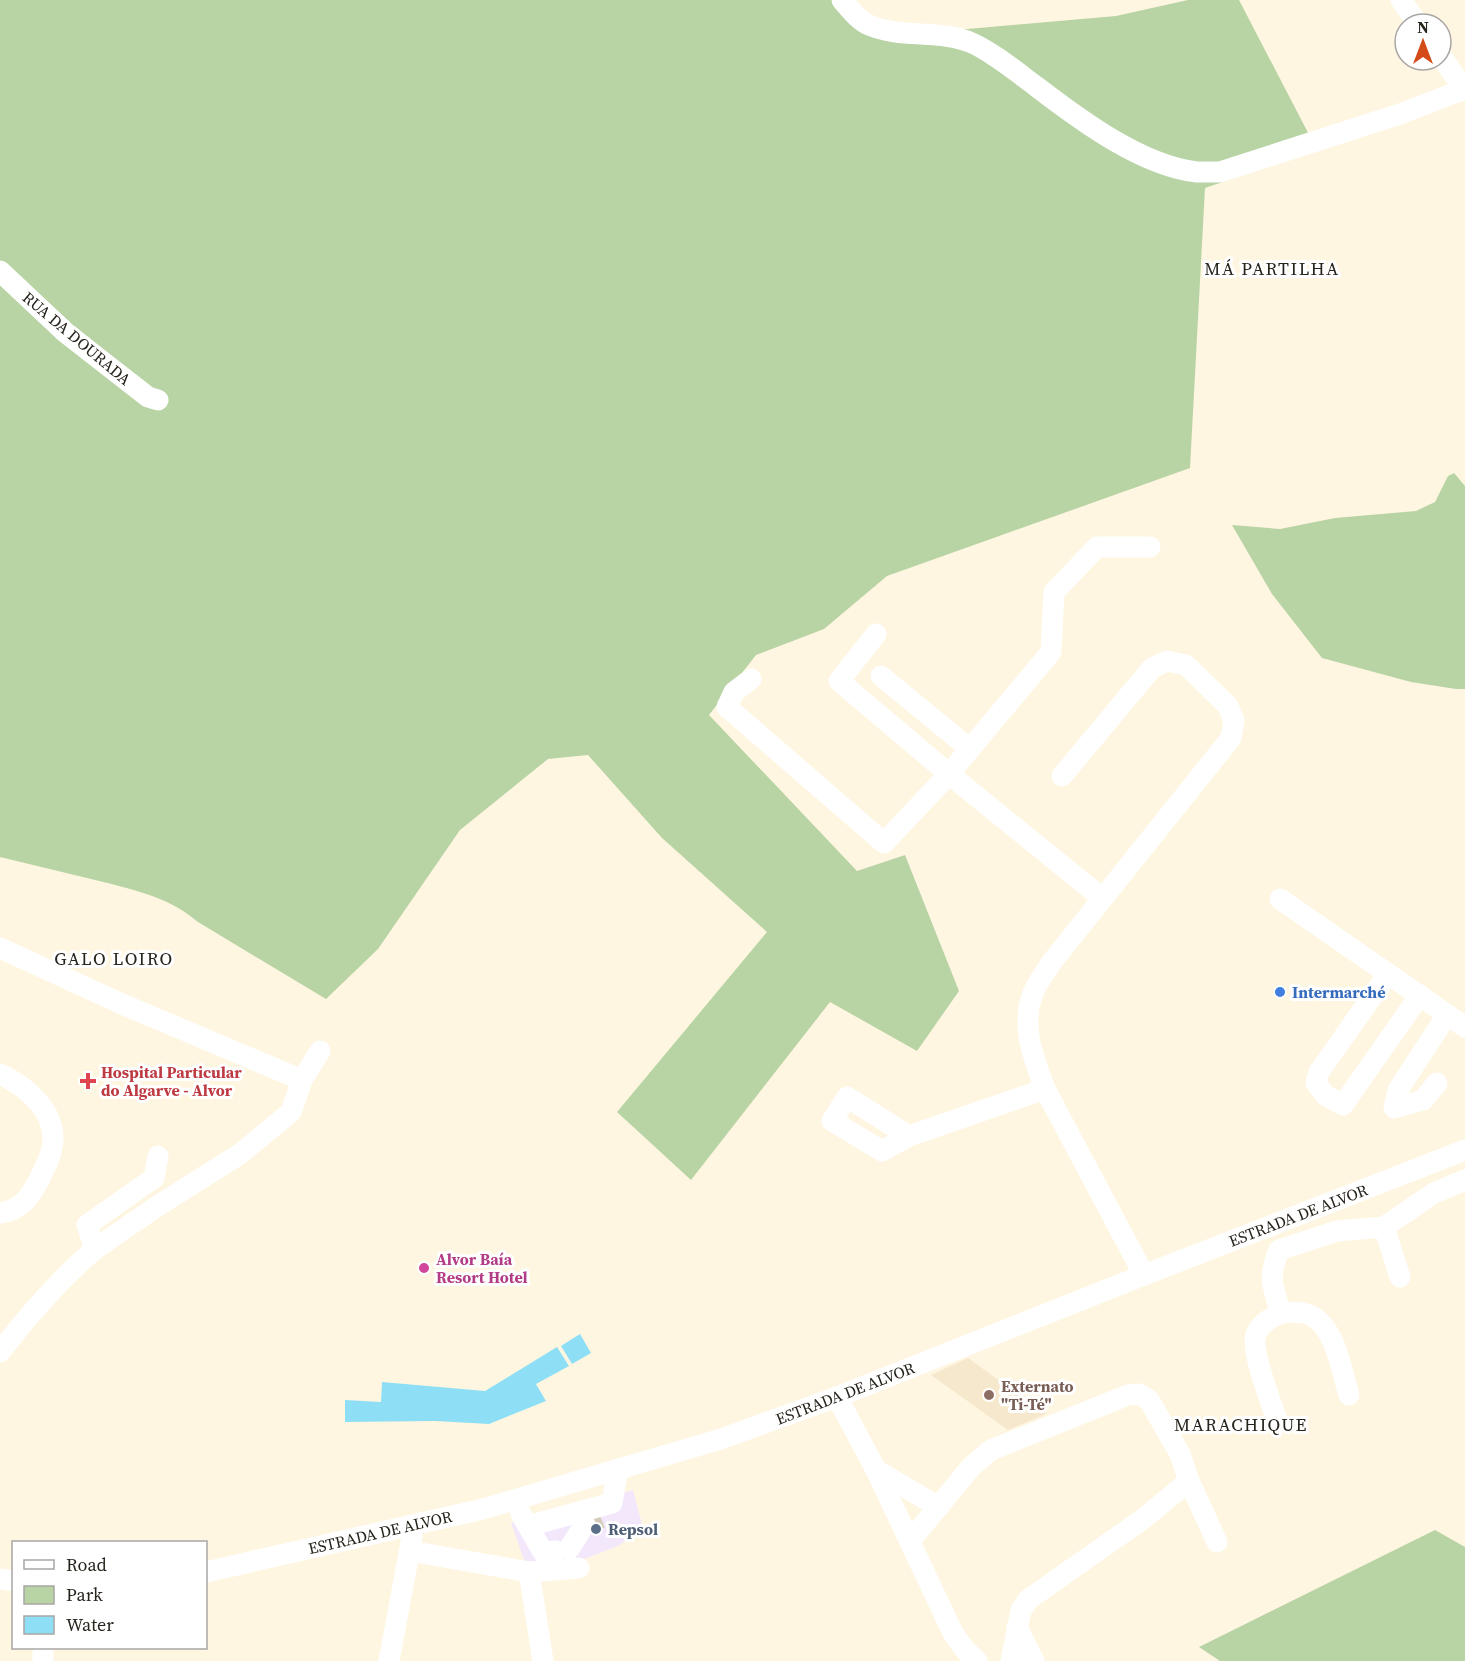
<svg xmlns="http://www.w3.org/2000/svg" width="1465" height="1661" font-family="'Source Serif 4',serif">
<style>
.commercial{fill:#f3e7fc}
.built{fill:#f5e8cd}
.green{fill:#b8d3a4}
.water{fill:#8edff5}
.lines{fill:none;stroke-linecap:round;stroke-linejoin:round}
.minor-tunnel{stroke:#d4ccba;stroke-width:21;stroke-dasharray:21 10;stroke-linecap:butt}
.minor{stroke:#fff;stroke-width:21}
.shop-dot{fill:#3f7fe0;stroke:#fff;stroke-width:2}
.health-dot{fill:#e0444e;stroke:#fff;stroke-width:2}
.hotel-dot{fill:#d1479c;stroke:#fff;stroke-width:2}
.education-dot{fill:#8d6e63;stroke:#fff;stroke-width:2}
.service-dot{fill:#5c6f8a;stroke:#fff;stroke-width:2}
.labels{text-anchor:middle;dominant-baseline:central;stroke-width:6;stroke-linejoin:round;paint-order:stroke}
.street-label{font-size:16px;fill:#27241c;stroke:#fff}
.shop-label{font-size:16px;font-weight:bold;fill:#366cbe;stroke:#fff;text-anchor:start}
.health-label{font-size:16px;font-weight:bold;fill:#be3a42;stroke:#fff;text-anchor:start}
.hotel-label{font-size:16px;font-weight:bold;fill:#b23c85;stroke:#fff;text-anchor:start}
.education-label{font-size:16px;font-weight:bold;fill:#785e54;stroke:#fff;text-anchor:start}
.service-label{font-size:16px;font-weight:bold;fill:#4e5e75;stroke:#fff;text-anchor:start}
.neighbourhood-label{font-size:18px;letter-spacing:1.5px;fill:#27241c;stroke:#fff}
</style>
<rect width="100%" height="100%" fill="#fff6e1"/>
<!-- commercial -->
<path class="commercial" d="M633 1490 643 1528 618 1546 571 1564 537 1565 524 1560 511 1523Z"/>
<!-- built -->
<path class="built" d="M968 1358 1046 1414 1008 1430 931 1375Z"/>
<!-- green -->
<g class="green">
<path d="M0 0H851L876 19 945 31 1116 16 1188 0H1239L1317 150 1205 188 1190 468 887 576 824 629 756 655 709 715 857 871 905 855 959 991 917 1051 830 1002 691 1180 617 1112 767 932 662 838 588 755 548 759 460 830 378 949 326 999 198 922C166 895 130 889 91 879 61 872 30 864 0 857Z"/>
<path d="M1454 473 1465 486V689H1456L1411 682 1322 658 1272 594 1232 525 1280 529 1335 518 1416 511 1435 502 1448 476Z"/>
<path d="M1435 1530 1465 1547V1661H1220L1199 1647Z"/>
</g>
<!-- water -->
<g class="water">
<path d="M580 1334 591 1353 572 1364 561 1346Z"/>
<path d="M557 1347 569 1366 536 1384 546 1401 489 1424 435 1421 345 1422V1400L381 1402 382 1382 485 1391Z"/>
</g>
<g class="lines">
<!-- minor-tunnel -->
<path class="minor-tunnel" d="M585 1524 601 1518"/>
<!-- minor -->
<g class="minor">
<path d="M842 0C850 9 858 20 869 25 901 39 940 29 972 43 994 53 1018 73 1037 87 1080 120 1142 166 1197 172 1205 172 1213 172 1220 172L1400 114 1465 89"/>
<path d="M1401 0 1418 24"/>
<path d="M1441 56 1464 89"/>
<path d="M0 271 66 333 148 397 158 400"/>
<path d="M881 676 970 749"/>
<path d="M751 679 734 692 727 707 884 843 949 774 839 681 876 634"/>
<path d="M1062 776 1152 668 1167 661 1186 665 1228 706 1234 721 1231 738 1051 963C1045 973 1035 985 1032 996 1021 1028 1034 1059 1045 1089L1144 1275"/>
<path d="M1102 898 949 774 1051 652 1054 592 1097 547H1150"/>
<path d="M1280 899 1465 1027"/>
<path d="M0 948 122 1004 302 1080"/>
<path d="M1388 974 1319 1072 1316 1083 1325 1095 1343 1105 1420 995"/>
<path d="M0 1074C28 1087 59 1114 52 1148 50 1159 44 1169 40 1178 30 1197 22 1210 0 1213"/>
<path d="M1437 1083 1423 1100 1394 1108 1398 1090 1447 1015"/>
<path d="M909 1136 882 1151 832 1121 847 1097 909 1136 1045 1089"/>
<path d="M1384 1227 1400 1277"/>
<path d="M95 1249 156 1207 240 1154 291 1112 302 1080 320 1051"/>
<path d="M1281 1313C1292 1312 1304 1311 1314 1317 1337 1333 1341 1370 1349 1395"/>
<path d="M0 1352C30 1313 58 1281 95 1249L87 1225 154 1178 158 1156"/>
<path d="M837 1397 876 1470 953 1633 965 1650 977 1661"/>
<path d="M1278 1423C1272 1405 1250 1350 1256 1334 1261 1323 1270 1318 1281 1313 1272 1286 1268 1276 1279 1250L1337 1231 1384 1227 1434 1193 1465 1180"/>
<path d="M876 1470 939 1507"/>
<path d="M521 1514 543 1552 556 1551"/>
<path d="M528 1526 612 1503 618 1469"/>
<path d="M910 1541 971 1467 991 1450 1128 1395 1139 1394 1149 1400 1180 1454 1189 1481"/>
<path d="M569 1549 585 1524"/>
<path d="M410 1551 529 1572 543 1661"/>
<path d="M206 1572 483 1509 721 1439 837 1397 1144 1275 1465 1150"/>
<path d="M529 1572 579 1568"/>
<path d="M0 1579 14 1581"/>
<path d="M1017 1627 1034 1661"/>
<path d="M43 1661V1648"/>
<path d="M389 1661 412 1537"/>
<path d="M1011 1661 1021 1610 1029 1599 1143 1519 1189 1481 1217 1542"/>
</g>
</g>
<!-- markers -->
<circle class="shop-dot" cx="1280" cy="992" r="6"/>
<path class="health-dot" d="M85 1072h6v6h6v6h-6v6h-6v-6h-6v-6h6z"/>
<circle class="hotel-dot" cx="424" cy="1268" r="6"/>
<circle class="education-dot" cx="989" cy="1395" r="6"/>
<circle class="service-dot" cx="596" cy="1529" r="6"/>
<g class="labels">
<!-- street labels -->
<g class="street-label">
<text transform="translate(77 338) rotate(40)">RUA DA DOURADA</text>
<text transform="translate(1298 1215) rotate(-21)">ESTRADA DE ALVOR</text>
<text transform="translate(845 1393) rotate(-21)">ESTRADA DE ALVOR</text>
<text transform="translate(380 1532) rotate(-13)">ESTRADA DE ALVOR</text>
</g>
<!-- shop labels -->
<g class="shop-label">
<text x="1292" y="992">Intermarché</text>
</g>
<!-- health labels -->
<g class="health-label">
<text x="101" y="1072">Hospital Particular<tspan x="101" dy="18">do Algarve - Alvor</tspan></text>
</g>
<!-- hotel labels -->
<g class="hotel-label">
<text x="436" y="1259">Alvor Baía<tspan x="436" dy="18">Resort Hotel</tspan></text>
</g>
<!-- education labels -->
<g class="education-label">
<text x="1001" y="1386">Externato<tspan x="1001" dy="18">"Ti-Té"</tspan></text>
</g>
<!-- service labels -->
<g class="service-label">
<text x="608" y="1529">Repsol</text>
</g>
<!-- neighbourhood labels -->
<g class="neighbourhood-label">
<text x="1272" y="268">MÁ PARTILHA</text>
<text x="114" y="958">GALO LOIRO</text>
<text x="1241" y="1424">MARACHIQUE</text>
</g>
</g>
<!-- legend -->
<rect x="12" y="1541" width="195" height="108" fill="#ffffff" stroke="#a9a7a4" stroke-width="1.5"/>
<rect x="24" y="1560" width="30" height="9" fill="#ffffff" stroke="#a9a7a4" stroke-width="1.5"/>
<text x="66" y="1571" font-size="18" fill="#27241c">Road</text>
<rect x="24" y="1586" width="30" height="18" fill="#b8d3a4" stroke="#a9a7a4" stroke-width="1.5"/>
<text x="66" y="1601" font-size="18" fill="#27241c">Park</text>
<rect x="24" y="1616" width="30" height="18" fill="#8edff5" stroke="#a9a7a4" stroke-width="1.5"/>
<text x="66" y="1631" font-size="18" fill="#27241c">Water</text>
<!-- north arrow -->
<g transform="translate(1423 42)"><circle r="28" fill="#ffffff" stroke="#a9a7a4" stroke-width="1.5"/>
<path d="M0-4.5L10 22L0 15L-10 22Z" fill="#d34c17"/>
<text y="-9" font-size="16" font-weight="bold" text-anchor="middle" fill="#27241c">N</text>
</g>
</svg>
